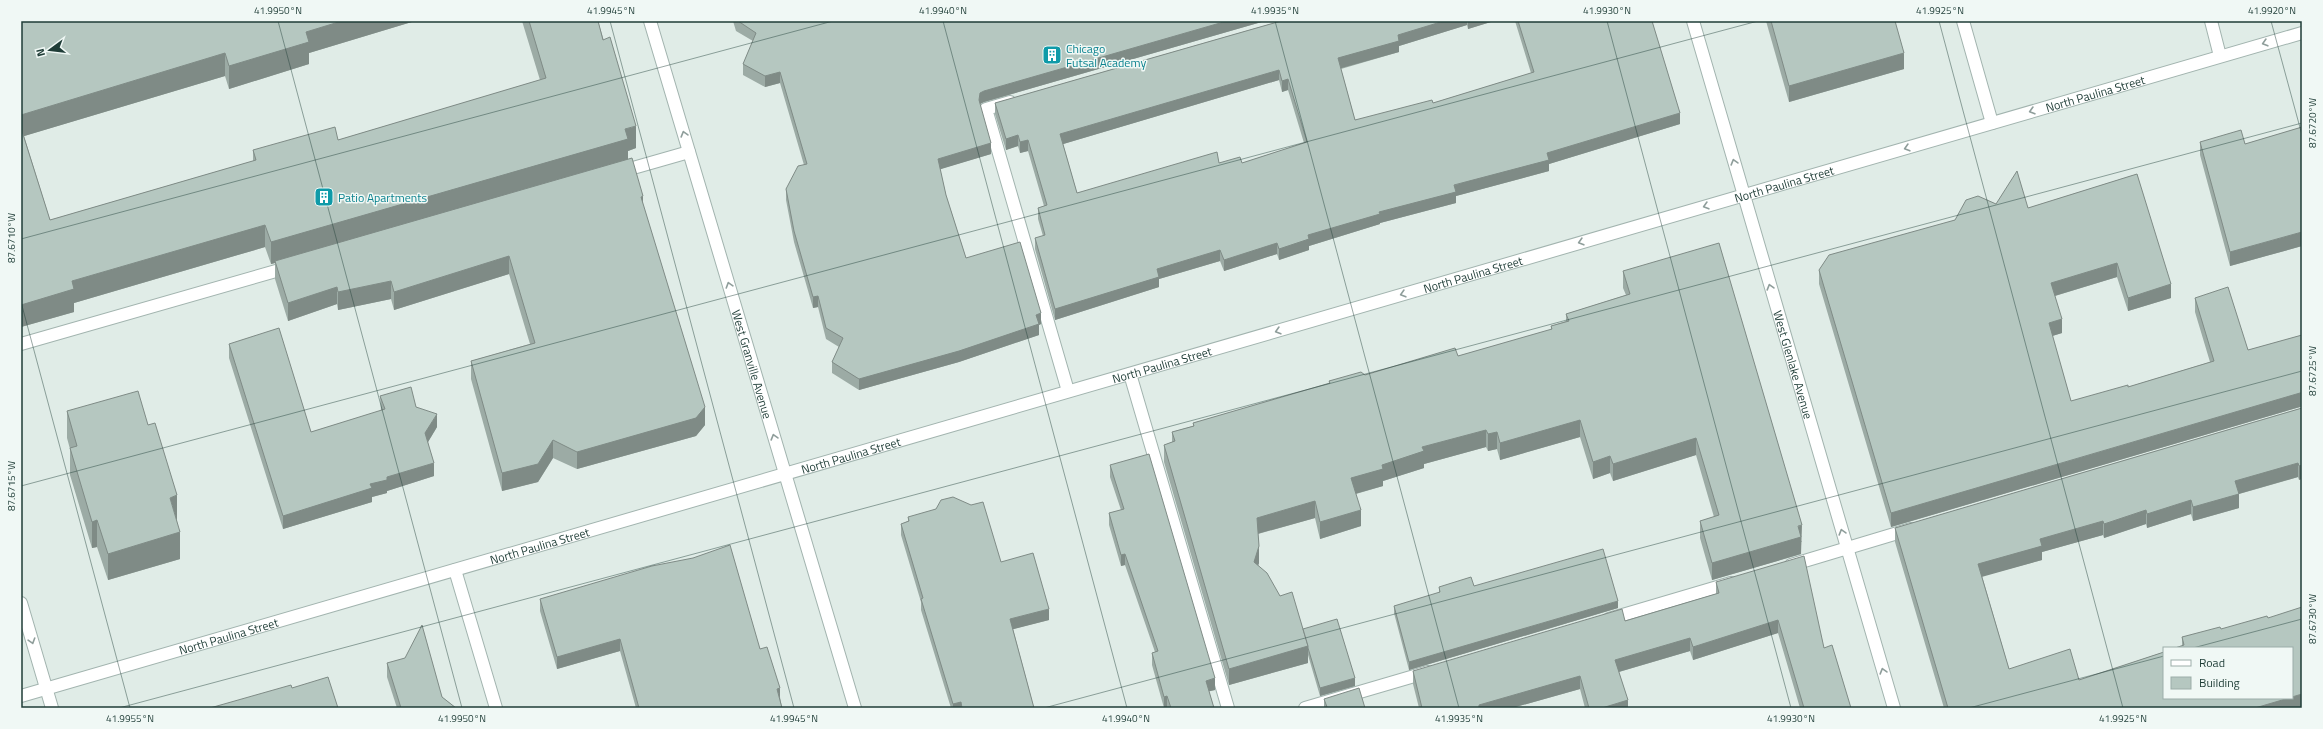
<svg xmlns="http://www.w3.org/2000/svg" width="2323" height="729" font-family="'Titillium Web',sans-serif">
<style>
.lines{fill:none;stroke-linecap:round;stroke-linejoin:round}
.minor-casing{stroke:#a2b4af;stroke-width:14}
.minor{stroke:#fff;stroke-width:12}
.wall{fill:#9caba5;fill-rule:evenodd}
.shaded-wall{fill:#7f8b86}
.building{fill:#b5c7c0;stroke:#7f8b86;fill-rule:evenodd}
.oneway{stroke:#8f9e9b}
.ticks{fill:none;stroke:#1f3d37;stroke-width:1;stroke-opacity:0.45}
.labels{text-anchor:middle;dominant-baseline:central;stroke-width:3;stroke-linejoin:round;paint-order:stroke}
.culture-label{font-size:12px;fill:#0d838f;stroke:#f0f8f5;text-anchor:start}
.street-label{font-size:12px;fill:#1f3d37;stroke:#f0f8f5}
.neatline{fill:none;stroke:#1f3d37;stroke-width:1.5}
.ticks-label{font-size:10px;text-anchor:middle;fill:#1f3d37}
</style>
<rect width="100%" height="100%" fill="#e0ece7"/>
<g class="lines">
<!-- minor casing -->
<g class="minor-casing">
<g id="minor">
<path id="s1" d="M650 21 855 708"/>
<path id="s2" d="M1693 21 1894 708"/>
<path d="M1963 21 1992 123"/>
<path d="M2211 21 2220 56"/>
<path d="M1010 102 986 109 1068 391"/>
<path d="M619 172 689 152"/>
<path d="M21 344 290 267"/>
<path d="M1130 374 1228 708"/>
<path d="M1791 565 1911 529"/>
<path d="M455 570 496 708"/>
<path d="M21 603 52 708"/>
<path d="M1609 619 1731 583"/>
<path id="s3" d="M21 696 2302 33"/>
<path d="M1305 708 1428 672"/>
</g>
</g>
<!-- minor -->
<use href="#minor" class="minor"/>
</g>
<!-- wall -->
<g class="wall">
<path d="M21 21H415L309 53V64L229 89 225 76 24 136 50 220 253 161V150L338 140 540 80 522 21H598L636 148 628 151V160L643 206 705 425 696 436 577 469 553 458 538 482 502 491 471 379V361L530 344 509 274 394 310 391 299 338 310 337 304 288 321 275 279V263L271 264 265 247 74 303V312L21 327Z"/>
<path d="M733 21H1265L984 102 980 104 991 154 940 169 946 195 966 258 1041 324 1039 325V335L959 362 859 390 832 373V362L839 347 826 339 818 307 813 308 794 242 786 200V189L804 165 780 83 765 87 743 75V64L753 41 736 31Z"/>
<path d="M1281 21H1494L1468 29 1467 25 1399 46V52L1341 69 1355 120 1433 103 1531 73 1515 21H1652L1680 124 1549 164V171L1456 196V203L1380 223V224L1309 246V250L1279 260 1277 254 1224 271 1220 261 1159 279V287L1055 320 1035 249V238L1043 236 1038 219V208L1044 206 1028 151 1020 153 1018 146 1006 150 995 114V103ZM1279 80 1282 92 1288 90 1304 143 1242 163H1219L1077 193 1063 144Z"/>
<path d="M1766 21H1895L1904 69 1789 102Z"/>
<path d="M2302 127V246L2230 266 2200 155V142L2245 144Z"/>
<path d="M2137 174 2171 298 2128 311 2117 277 2055 296 2062 333 2052 336 2071 401 2128 387 2210 362 2195 312V298L2248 350 2302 335V407H2300L1891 527 1819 284V270L1955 220 1996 204 2028 208Z"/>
<path d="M1623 271 1802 542H1801V554L1712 580 1700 538V521L1714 517 1696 455 1613 481 1610 473 1593 479 1580 437 1500 460 1497 449 1488 451 1486 447 1424 464V468L1383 481V486L1356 494 1361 526 1320 539 1315 518 1258 534 1259 563 1258 565 1280 596 1303 629 1355 686 1320 696 1308 655V663L1229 685 1164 462V445L1172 442V432L1193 426V423L1329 384V381L1365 375 1458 356 1551 330V326L1566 321V314L1626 295 1623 288Z"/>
<path d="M229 344 311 432 381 411 380 396 416 407 437 427 428 442 434 476 387 491V493L372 497V502L283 529 229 358Z"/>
<path d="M2302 408 2299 480 2298 477 2239 494V508L2193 521 2191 514 2147 528 2146 524 2104 538 2103 535 2042 552V560L1982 576 2009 669 2079 680 2182 646V637L2221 629 2302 708H1944L1895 542V528Z"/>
<path d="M67 411 177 521 180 559 108 580 97 547 92 548 70 475V449L67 438Z"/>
<path d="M1110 465 1215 690 1209 691 1214 708H1167V707L1164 708 1152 665V653L1155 652 1125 565 1121 566 1109 525V513L1121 510 1110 477Z"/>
<path d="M908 517 1001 562 1049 620 1013 629 1034 708H951L921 610V602L901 535V524L908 521Z"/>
<path d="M1716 582 1824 648 1851 708H1800L1778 633 1693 660 1690 651 1619 672 1628 708H1585L1580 689 1512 708H1419L1413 684V671L1625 621 1716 594Z"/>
<path d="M1474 586 1618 608 1409 670 1394 613V606L1439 593V587Z"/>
<path d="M540 599 760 649 780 697 782 708H636L620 651 557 669 540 611Z"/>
<path d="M387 663 442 697 456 708H397L387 677Z"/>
<path d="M1324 699 1365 708 1324 707Z"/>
</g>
<!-- shaded-wall -->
<g class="shaded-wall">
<path d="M342 21H415L309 53V64L229 89V66L306 32Z"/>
<path d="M1227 21H1265L984 102 980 104 979 111V100L980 93 984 91Z"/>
<path d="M1444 21H1467V25L1399 46V52L1338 69V58L1398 35Z"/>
<path d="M1468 21H1494L1468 29Z"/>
<path d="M225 53V76L21 137V115Z"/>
<path d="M1904 53V69L1789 102V86Z"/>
<path d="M1279 70V80L1060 145V134Z"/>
<path d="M780 72V83L765 87V76Z"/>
<path d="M1288 79V90L1282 92V81Z"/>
<path d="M1680 113V124L1549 164V171L1456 196V203L1380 223V224L1309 246V250L1279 260V249L1308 235 1379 212 1547 153Z"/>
<path d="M636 126V148L628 151V162L275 261V263L271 264V242Z"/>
<path d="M1018 135V146L1006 150V139Z"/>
<path d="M1028 140V151L1020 153V142Z"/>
<path d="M991 143V154L938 170V159Z"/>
<path d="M643 196V214L641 197Z"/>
<path d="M265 225V247L74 303V312L21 327V305L72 281Z"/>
<path d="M2302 232V246L2230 266V252Z"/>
<path d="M1277 243V254L1224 271V260Z"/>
<path d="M1220 250V261L1159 279V287L1055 320V309L1157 269Z"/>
<path d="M509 256V274L394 310V292Z"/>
<path d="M2117 263V277L2051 297V283Z"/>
<path d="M391 281V299L338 310V292Z"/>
<path d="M2171 284V298L2128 311V298Z"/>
<path d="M337 287V304L288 321V303Z"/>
<path d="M818 296V307L813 308V297Z"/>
<path d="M1041 313V324L1039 325V335L959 362 859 390V379Z"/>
<path d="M2062 319V333L2049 337V323Z"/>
<path d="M2300 393V407L1891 527V513Z"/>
<path d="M705 407V425L696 436 577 469V452Z"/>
<path d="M437 414V427L425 447V433Z"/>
<path d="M1580 420V437L1500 460V443Z"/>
<path d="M1486 430V447L1424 464V468L1383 481V486L1351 495V478L1422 447Z"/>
<path d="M1497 432V449L1488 451V434Z"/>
<path d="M1696 438V455L1613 481V464Z"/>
<path d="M553 440V458L538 482 502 491V473Z"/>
<path d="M1610 456V473L1593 479V462Z"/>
<path d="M434 463V476L387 491V493L372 497V502L283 529V516L387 477Z"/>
<path d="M2298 463V477L2235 495V481Z"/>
<path d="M2302 465V479L2299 480V466Z"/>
<path d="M2239 494V508L2193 521V507Z"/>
<path d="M177 495V522L170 498Z"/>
<path d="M2191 500V514L2147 528V514Z"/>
<path d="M1315 501V518L1257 534V518Z"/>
<path d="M1361 510V526L1320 539V522Z"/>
<path d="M2146 510V524L2104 538V524Z"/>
<path d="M97 520V547L92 548V522Z"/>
<path d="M2103 521V535L2042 552V560L1978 578V564L2040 539Z"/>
<path d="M1802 525 1801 554 1712 580V563Z"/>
<path d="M180 532V559L108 580V554Z"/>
<path d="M1259 546V563L1254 578V562Z"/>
<path d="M1125 554V565L1121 566V555Z"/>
<path d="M1618 601V608L1409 670V662Z"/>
<path d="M1049 609V620L1010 630V619Z"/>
<path d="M1778 620V633L1693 660V647Z"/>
<path d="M1690 638V651L1615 673V660Z"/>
<path d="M620 639V651L557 669V657Z"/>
<path d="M1308 646V663L1229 685V669Z"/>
<path d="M1580 676V689L1512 708H1477L1479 705Z"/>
<path d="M1215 678V690L1206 692V681Z"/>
<path d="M1355 678V686L1320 696V688Z"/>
<path d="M780 688V700L777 689Z"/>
<path d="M2302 694V708H2255L2289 698H2292V697Z"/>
<path d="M1167 696V707L1164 708V697Z"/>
<path d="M1628 700V708H1602Z"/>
<path d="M961 702V708H953V704Z"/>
</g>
<!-- building -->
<g class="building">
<path d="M21 21H342L306 32 309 42 229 66 225 53 21 115Z"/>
<path d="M529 21H598L603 40 610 37 636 126 625 129 628 139 271 242 265 225 72 281 74 289 21 305V128L50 220 256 160 253 150 335 127 338 140 546 78Z"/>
<path d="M738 21H1227L984 91 980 93 979 100 991 143 938 159 946 195 966 258 1020 242 1041 313 1036 315 1039 324 959 351 859 379 832 362 843 338 826 328 818 296 813 297 794 231 786 189 798 166 807 164 780 72 765 76 743 64 756 33Z"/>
<path d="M1281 21H1444L1398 35 1399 41 1338 58 1355 120 1432 100 1433 103 1534 72 1518 21H1652L1680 113 1547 153 1549 160 1454 185 1456 192 1379 212 1380 214 1308 235 1309 239 1279 249 1277 243 1224 260 1220 250 1157 269 1159 277 1055 309 1035 238 1045 235 1038 208 1047 205 1028 140 1020 142 1018 135 1006 139 995 103ZM1279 70 1282 81 1288 79 1307 142 1242 163 1240 157 1219 163 1217 152 1077 193 1060 134Z"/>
<path d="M1771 21H1895L1904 53 1789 86Z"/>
<path d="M2302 127V232L2230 252 2200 142 2241 130 2245 144Z"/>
<path d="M632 158 643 196 641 197 705 407 696 418 577 452 553 440 538 464 502 473 471 361 535 343 509 256 394 292 391 281 338 292 337 287 288 303 275 261Z"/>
<path d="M2017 171 2028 208 2137 174 2171 284 2128 298 2117 263 2051 283 2062 319 2049 323 2071 401 2128 385V387L2214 361 2195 298 2228 287 2248 350 2302 335V393H2300L1891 513 1819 270 1829 255 1955 220 1966 200 1978 196 1996 204Z"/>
<path d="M1719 243 1802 525 1798 526 1801 537 1712 563 1700 521 1719 515 1696 438 1613 464 1610 456 1593 462 1580 420 1500 443 1497 432 1488 434 1486 430 1422 447 1424 451 1382 465 1383 469 1351 478 1361 510 1320 522 1315 501 1257 518 1259 546 1254 562 1267 573 1280 596 1292 592 1308 646 1229 669 1164 445 1175 441 1172 432 1194 426 1193 423 1330 383 1329 381 1361 372 1365 375 1455 348 1458 356 1552 329 1551 326 1569 321 1566 314 1630 294 1623 271Z"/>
<path d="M279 328 311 432 385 409 380 396 411 387 416 407 437 414 425 433 434 463 387 477V480L370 484 372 488 283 516 229 344Z"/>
<path d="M138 391 148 425 155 423 177 495 170 498 180 532 108 554 97 520 92 522 70 448 77 446 67 411Z"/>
<path d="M2302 408V465L2299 466 2298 463 2235 481 2239 494 2193 507 2191 500 2147 514 2146 510 2104 524 2103 521 2040 539 2042 546 1978 564 2009 669 2070 649 2079 680 2164 652V698H2289L2255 708H1948L1895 528Z"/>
<path d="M1149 454 1215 678 1206 681 1214 708H1171L1167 696 1164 697 1152 653 1158 651 1125 554 1121 555 1109 513 1124 509 1110 465Z"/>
<path d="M953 497 971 505 983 502 1001 562 1033 553 1049 609 1010 619 1034 708H962L961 702 953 704 921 599 923 598 901 524 909 521 908 517 936 509 941 500Z"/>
<path d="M730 545 760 649 767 647 780 688 777 689 782 708H639L620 639 557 657 540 599 652 566 693 558Z"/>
<path d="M1603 549 1618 601 1409 662 1394 606 1440 592 1439 587 1471 577 1474 586Z"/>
<path d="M1804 556 1824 648 1832 645 1851 708H1804L1778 620 1693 647 1690 638 1615 660 1628 700 1602 708H1589L1580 676 1479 705V707L1477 708H1422L1413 671 1622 609 1625 621 1719 593 1716 582Z"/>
<path d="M2302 607V694L2292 697V648H2175L2184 645 2182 637 2220 627 2221 629 2267 616 2268 618Z"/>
<path d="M1337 619 1355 678 1320 688 1308 648V646L1303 629Z"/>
<path d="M422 625 442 697 456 708H401L387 663 405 658Z"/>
<path d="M328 677 338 708H210L291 685 292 688Z"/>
<path d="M1359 688 1365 708H1322L1327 707 1324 699Z"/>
</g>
<!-- one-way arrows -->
<defs><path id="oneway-chevron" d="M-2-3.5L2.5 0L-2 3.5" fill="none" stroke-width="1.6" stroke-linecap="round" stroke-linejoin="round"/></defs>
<g class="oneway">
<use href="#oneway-chevron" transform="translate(2265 43) rotate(164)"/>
<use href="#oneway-chevron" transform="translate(2032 111) rotate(164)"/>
<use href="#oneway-chevron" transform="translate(684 134) rotate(-106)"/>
<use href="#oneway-chevron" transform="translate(1907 148) rotate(164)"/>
<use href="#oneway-chevron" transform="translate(1734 162) rotate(-106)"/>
<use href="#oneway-chevron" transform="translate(1706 206) rotate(164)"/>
<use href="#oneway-chevron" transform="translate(1581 242) rotate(164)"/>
<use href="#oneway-chevron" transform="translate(729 285) rotate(-107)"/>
<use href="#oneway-chevron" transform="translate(1770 287) rotate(-106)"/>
<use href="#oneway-chevron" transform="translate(1403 294) rotate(164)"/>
<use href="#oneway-chevron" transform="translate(1278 331) rotate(164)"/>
<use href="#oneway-chevron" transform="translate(774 437) rotate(-106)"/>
<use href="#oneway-chevron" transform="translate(1842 532) rotate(-106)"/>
<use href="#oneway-chevron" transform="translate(32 641) rotate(73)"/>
<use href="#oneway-chevron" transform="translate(1883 671) rotate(-106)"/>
</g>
<!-- ticks -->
<path class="ticks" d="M278 21 462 708M610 21 794 708M943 21 1127 708M1275 21 1459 708M1607 21 1791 708M1939 21 2123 708M2271 21 2302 135M21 239 833 21M21 302 130 708M21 486 1758 21M2193 648 2302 619M119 708 2302 123M1044 708 2302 371M1969 708 2164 656"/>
<!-- icons -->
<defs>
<g id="building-square" transform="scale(1)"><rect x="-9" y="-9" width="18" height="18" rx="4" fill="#0f9aa8" stroke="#f0f8f5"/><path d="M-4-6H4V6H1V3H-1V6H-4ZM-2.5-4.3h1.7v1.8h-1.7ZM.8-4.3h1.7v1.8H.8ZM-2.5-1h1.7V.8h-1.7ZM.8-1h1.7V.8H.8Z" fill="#fff"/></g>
</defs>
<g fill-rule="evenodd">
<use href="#building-square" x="1052" y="55"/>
<use href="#building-square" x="324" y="197"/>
</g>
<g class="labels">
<!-- culture labels -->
<g class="culture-label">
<text x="1066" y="48">Chicago<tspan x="1066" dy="14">Futsal Academy</tspan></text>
<text x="338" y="197">Patio Apartments</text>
</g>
<!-- street labels -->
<g class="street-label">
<text stroke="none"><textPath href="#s3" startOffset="2160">North Paulina Street</textPath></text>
<text stroke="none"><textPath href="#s3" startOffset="1836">North Paulina Street</textPath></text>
<text stroke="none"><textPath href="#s3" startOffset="1512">North Paulina Street</textPath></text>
<text stroke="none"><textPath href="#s3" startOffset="1188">North Paulina Street</textPath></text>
<text stroke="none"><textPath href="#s1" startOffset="358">West Granville Avenue</textPath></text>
<text stroke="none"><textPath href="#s2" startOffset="358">West Glenlake Avenue</textPath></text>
<text stroke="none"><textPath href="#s3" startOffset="864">North Paulina Street</textPath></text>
<text stroke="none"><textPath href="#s3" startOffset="540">North Paulina Street</textPath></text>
<text stroke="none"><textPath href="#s3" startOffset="216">North Paulina Street</textPath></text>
</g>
</g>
<!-- border -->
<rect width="2323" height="729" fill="none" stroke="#f0f8f5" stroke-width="44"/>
<!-- legend -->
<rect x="2163" y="647" width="130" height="52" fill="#f0f8f5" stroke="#9cada9"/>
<rect x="2171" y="660" width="20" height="6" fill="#ffffff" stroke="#9cada9"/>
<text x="2199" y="667" font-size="12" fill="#1f3d37">Road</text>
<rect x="2171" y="677" width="20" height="12" fill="#b5c7c0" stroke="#9cada9"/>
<text x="2199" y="687" font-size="12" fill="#1f3d37">Building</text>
<!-- north arrow -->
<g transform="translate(50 50) rotate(255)" stroke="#f0f8f5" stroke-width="3" paint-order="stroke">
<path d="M0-3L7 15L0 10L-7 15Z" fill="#1f3d37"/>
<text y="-6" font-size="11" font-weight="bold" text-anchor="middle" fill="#1f3d37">N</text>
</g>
<rect x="22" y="22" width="2279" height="685" class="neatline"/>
<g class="ticks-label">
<text x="278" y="14">41.9950°N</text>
<text x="611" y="14">41.9945°N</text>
<text x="943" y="14">41.9940°N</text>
<text x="1275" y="14">41.9935°N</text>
<text x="1607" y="14">41.9930°N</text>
<text x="1940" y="14">41.9925°N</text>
<text x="2272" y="14">41.9920°N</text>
<text transform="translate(2312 123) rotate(-90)" y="4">87.6720°W</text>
<text transform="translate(11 238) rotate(-90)" y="4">87.6710°W</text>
<text transform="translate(2312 371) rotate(-90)" y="4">87.6725°W</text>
<text transform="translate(11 486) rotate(-90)" y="4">87.6715°W</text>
<text transform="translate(2312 619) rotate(-90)" y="4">87.6730°W</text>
<text x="130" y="722">41.9955°N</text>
<text x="462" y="722">41.9950°N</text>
<text x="794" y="722">41.9945°N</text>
<text x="1126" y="722">41.9940°N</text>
<text x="1459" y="722">41.9935°N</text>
<text x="1791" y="722">41.9930°N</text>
<text x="2123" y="722">41.9925°N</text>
</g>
</svg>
